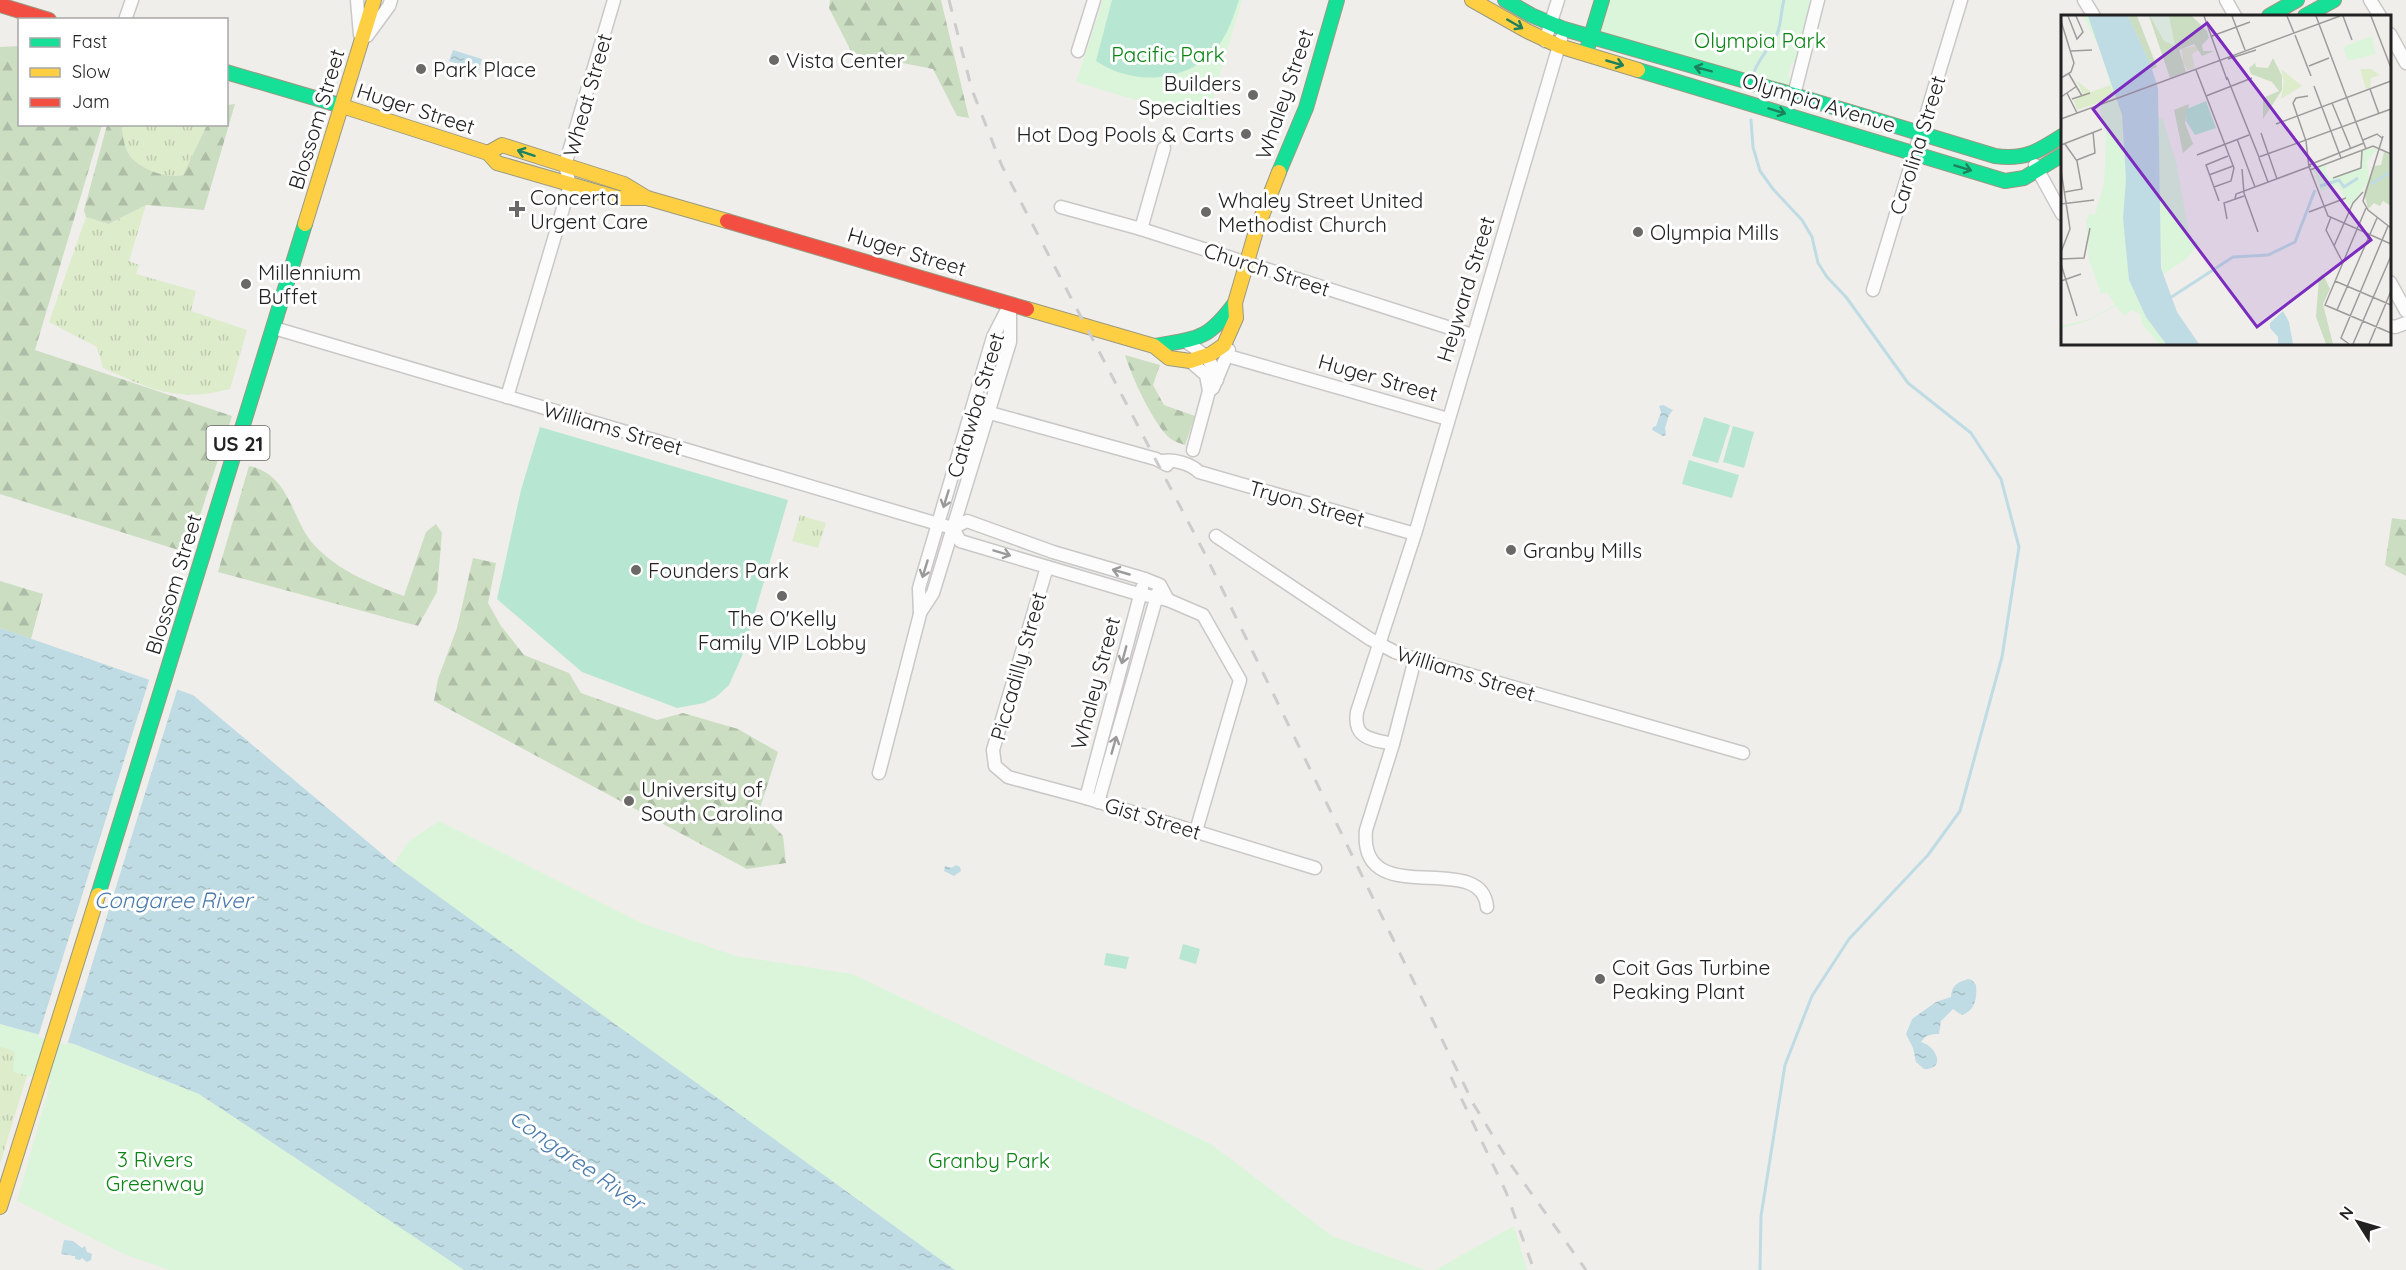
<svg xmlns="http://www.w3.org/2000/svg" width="2406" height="1270" font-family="Quicksand,sans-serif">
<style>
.grass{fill:url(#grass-tufts)}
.forest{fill:url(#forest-firs)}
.park{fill:#daf5da}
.pitch{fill:#b7e6d2}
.water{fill:url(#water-ripples)}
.pier{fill:#f0eeeb}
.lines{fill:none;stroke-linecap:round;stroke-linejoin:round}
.stream{stroke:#bfdbe3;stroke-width:3}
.street-casing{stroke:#c9c8c7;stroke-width:15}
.fast-casing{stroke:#999a82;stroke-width:16}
.slow-casing{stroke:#999a82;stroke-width:16}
.jam-casing{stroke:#999a82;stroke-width:16}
.street{stroke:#fdfcfc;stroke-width:12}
.fast{stroke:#16e098;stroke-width:14}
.slow{stroke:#ffcf43;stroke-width:14}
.jam{stroke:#f24e42;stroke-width:14}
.rail{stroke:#ccc;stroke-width:3;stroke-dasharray:12 12;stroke-linecap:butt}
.oneway{stroke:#1c815d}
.oneway2{stroke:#9a9a9a}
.poi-dot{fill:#6a6968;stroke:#fff;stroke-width:2}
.labels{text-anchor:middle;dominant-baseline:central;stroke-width:6;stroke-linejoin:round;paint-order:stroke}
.shield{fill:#fff;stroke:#646464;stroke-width:1.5}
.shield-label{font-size:20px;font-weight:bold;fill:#222}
.park-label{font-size:21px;fill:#0c8416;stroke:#fff}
.poi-label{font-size:21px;fill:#222;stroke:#fff;text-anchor:start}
.street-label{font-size:21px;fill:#222;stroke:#fff}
.water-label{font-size:22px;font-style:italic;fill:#4a7aab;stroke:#fff}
.inset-river{fill:none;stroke:#bfdbe3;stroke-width:3}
.inset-road{fill:none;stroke:#9e9c9b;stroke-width:1.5}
.view{fill:#7b2cbf;fill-opacity:0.15;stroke:#7b2cbf;stroke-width:3}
.inset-edge{fill:none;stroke:#222;stroke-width:3}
</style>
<defs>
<pattern id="grass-tufts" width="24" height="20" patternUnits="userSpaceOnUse" patternTransform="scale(1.5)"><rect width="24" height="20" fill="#ddeccb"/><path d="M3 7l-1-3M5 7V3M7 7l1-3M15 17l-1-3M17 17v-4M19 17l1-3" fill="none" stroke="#bdcaae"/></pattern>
<pattern id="forest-firs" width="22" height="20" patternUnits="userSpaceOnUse" patternTransform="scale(1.5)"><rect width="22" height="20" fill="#cbdec1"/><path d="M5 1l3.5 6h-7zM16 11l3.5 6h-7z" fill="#aebea6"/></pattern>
<pattern id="water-ripples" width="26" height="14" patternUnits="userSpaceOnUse" patternTransform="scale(1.5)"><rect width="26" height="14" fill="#bfdbe3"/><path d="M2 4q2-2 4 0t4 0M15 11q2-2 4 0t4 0" fill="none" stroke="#a4bcc2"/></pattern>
</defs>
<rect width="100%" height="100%" fill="#f0eeeb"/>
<!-- grass -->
<g class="grass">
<path d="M122 125H207L183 175C166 179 138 169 128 153 124 146 122 132 122 125Z"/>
<path d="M146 205 129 261 139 265 136 274 196 291 191 311 247 330 230 389C177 403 150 389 103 368L97 347 49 322 86 217 110 224Z"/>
<path d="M800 515 826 523 818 548 792 541Z"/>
<path d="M0 1042 36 1046 0 1164Z"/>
</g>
<!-- forest -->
<g class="forest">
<path d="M830 0H941L969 118 957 116 933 69 852 53 829 8Z"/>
<path d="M19 46 20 124 102 125 35 350 232 416 188 553 0 494V47Z"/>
<path d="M235 104 204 210 146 205 109 224 86 217 84 210 107 125H122C122 132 124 146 128 153 138 169 166 179 183 175L207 125 226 124 227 105Z"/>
<path d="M1125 355 1160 365 1153 385 1164 405 1195 416 1185 445C1180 443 1175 442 1171 439 1154 426 1131 375 1125 355Z"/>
<path d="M249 466C291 474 291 521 315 546 340 572 372 584 404 596L426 532 436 524 442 533 437 592 418 626 218 572Z"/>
<path d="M2392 518 2406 520V576L2385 565Z"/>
<path d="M473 558 496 563 488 603 501 626 524 655 569 673 581 693 657 720 683 713 738 729 778 752 759 811 783 836 786 863 747 869 434 701 438 679 457 628Z"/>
<path d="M0 581 43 594 31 639 0 628Z"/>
</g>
<!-- park -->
<g class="park">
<path d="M1103 0H1242L1206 121 1076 82Z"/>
<path d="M1608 0H1813L1798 61 1791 64 1788 75 1795 83 1792 91 1600 34Z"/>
<path d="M439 821 641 923 736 956 852 974 1211 1144 1332 1236 1425 1270H955L394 864 408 842Z"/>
<path d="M0 1024 74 1044 199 1094 464 1270H169L124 1254 17 1201 51 1081 13 1072 15 1052 0 1046Z"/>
<path d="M1514 1226 1527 1270H1435Z"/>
</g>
<!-- pitch -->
<g class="pitch">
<path d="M1112 0H1239C1233 18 1227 36 1215 50 1184 84 1131 85 1096 61Z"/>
<path d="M1704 417 1730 425 1718 463 1692 456Z"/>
<path d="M1733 426 1754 432 1744 468 1723 462Z"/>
<path d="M540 427 788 500 742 656 729 685 716 697 704 703 677 708 582 672 497 599 521 490Z"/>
<path d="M1689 460 1739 475 1732 498 1682 484Z"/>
<path d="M1183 944 1200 949 1196 964 1179 959Z"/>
<path d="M1106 953 1129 957 1126 969 1104 965Z"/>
</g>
<!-- water -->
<g class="water">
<path d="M453 50 482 59 479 70 449 61Z"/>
<path d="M1663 405 1673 410 1669 415 1665 428 1666 435 1663 436 1652 430 1653 427 1656 426 1661 412 1659 406Z"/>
<path d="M0 628 193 695 394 864 955 1270H464L199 1094 74 1044 0 1024Z"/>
<path d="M956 865 960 867 961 871 954 876 944 871 945 866 951 868Z"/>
<path d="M1968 979 1972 980 1976 985C1977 997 1976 1010 1962 1015L1953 1009 1941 1021 1939 1034C1931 1034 1925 1035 1921 1042 1936 1046 1947 1069 1924 1069L1916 1062 1913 1048 1906 1034 1912 1019 1936 1002 1951 997C1951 986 1958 982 1968 979Z"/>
<path d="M64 1240 73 1241 82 1248 85 1246 87 1252 92 1254 91 1260 87 1262 82 1258 80 1260 75 1259V1256L61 1254Z"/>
</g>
<!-- pier -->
<path class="pier" d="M150 677 178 687 67 1045 38 1037Z"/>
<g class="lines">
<!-- stream -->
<g class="stream">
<path d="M1754 72C1760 57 1770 47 1777 34 1781 26 1781 10 1784 0"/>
<path d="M1751 120 1753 147 1760 171 1773 189 1802 220 1812 237 1818 263 1827 277 1846 297 1908 383 1971 433 2001 479 2019 547 2002 657 1960 811 1928 855 1849 939 1812 996 1785 1065 1761 1216 1760 1270"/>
</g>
<!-- street casing -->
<g class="street-casing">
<g id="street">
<path d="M357 0 360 35"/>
<path d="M2084 0 2094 16"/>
<path d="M2226 0 2235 16"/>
<path d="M2370 0 2380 16"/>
<path d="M125 20 132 0"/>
<path d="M2390 34 2406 63"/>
<path d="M367 36 389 6 391 0"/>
<path d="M1545 41 1558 0"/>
<path d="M1078 51 1094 0"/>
<path d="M1794 95 1818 0"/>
<path d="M2035 165 2062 214"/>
<path d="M1061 207 1141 229 1472 335"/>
<path d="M1141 229 1164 148"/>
<path d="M2390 282 2406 311"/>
<path d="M1873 290 1961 0"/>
<path d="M2390 326 2395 327 2406 323"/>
<path d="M274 328 938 524 953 528 967 521 1053 552 1145 579 1160 585 1168 600"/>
<path d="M1186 342C1202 352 1214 361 1217 380"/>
<path d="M1228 356 1448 419"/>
<path d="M1190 361 1206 375 1209 391"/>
<path d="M507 397 570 185 565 165 614 0"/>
<path d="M983 411 1156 459 1167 465"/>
<path d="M1193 450 1209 391 1213 388 1229 350"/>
<path d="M1163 461C1174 459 1191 464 1199 472L1415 534"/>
<path d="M953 528 960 541 1135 593 1168 600 1203 615 1240 680 1196 831"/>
<path d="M1216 536 1370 639 1395 652 1415 659 1743 753"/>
<path d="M1047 567 993 750 995 766 1008 777 1086 798 1315 868"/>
<path d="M920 613 933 593 1010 342V310"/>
<path d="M1415 659 1393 744 1366 830C1358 913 1482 848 1487 907"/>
<path d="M1393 744C1371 739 1353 739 1357 712L1415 534 1561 39"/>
<path d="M879 773 920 614 919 588 993 337 1010 304"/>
<path d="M1086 798 1142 588"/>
<path d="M1098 802 1158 592"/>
</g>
</g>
<!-- fast casing -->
<g class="fast-casing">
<g id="fast">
<path d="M1505 0 1531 15 1564 29 1794 95 1995 156C2025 160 2037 152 2062 136"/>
<path d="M2269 16 2297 0"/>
<path d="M2305 16 2334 0"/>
<path d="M1588 46 1602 0"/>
<path d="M1638 70 2005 181 2024 178 2062 155"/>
<path d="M226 72 342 106"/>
<path d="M1279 172 1306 108 1337 0"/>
<path d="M1154 346C1198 338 1207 341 1235 303"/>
<path d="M98 895 305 224"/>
</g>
</g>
<!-- slow casing -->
<g class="slow-casing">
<g id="slow">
<path d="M1472 0 1527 31 1559 46 1638 70"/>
<path d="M342 106 488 153 497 163 618 198H647"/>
<path d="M488 153 502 145 624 184 647 198 727 221"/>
<path d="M305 224 374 0"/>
<path d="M1027 309 1154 346 1169 358 1190 361 1211 354 1224 345 1236 318 1235 303 1256 231 1279 172"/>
<path d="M0 1207 98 895"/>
</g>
</g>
<!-- jam casing -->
<g class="jam-casing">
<g id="jam">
<path d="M0 5 49 20"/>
<path d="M727 221 1027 309"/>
</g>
</g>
<!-- street -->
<use href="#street" class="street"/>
<!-- fast -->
<use href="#fast" class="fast"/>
<!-- slow -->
<use href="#slow" class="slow"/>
<!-- jam -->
<use href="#jam" class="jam"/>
<!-- rail -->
<g class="rail">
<path d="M949 0 972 90 1002 166 1205 554 1474 1105 1509 1162 1586 1270"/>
<path d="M1451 1077 1506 1192 1534 1270"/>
</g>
</g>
<!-- one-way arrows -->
<defs><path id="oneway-shaft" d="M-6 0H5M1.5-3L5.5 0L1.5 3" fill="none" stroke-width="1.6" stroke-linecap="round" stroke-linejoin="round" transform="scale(1.5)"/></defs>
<g class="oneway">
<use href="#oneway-shaft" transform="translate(1515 24) rotate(30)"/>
<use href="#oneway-shaft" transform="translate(1615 63) rotate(16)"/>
<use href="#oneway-shaft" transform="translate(1703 69) rotate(-165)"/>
<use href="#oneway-shaft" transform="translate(1777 111) rotate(17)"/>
<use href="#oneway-shaft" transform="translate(526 153) rotate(-162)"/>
<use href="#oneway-shaft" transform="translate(1963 168) rotate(17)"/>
</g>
<g class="oneway2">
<use href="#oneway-shaft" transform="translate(946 499) rotate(107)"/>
<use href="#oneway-shaft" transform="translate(1002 553) rotate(17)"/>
<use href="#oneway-shaft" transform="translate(925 569) rotate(107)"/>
<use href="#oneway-shaft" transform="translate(1121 572) rotate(-164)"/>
<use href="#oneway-shaft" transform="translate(1124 655) rotate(105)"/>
<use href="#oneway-shaft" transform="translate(1114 745) rotate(-74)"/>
</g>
<!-- markers -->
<g class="poi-dot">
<circle cx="774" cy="60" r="6"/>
<circle cx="421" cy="69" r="6"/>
<circle cx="1253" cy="95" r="6"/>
<circle cx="1246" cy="134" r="6"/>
<path d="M514 200h6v6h6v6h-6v6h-6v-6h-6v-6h6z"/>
<circle cx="1206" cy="212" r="6"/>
<circle cx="1638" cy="232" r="6"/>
<circle cx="246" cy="284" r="6"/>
<circle cx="1511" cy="550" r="6"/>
<circle cx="636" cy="570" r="6"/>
<circle cx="782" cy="596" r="6"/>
<circle cx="629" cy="801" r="6"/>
<circle cx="1600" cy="979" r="6"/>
</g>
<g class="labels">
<!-- shield labels -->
<rect class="shield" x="206.5" y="426" width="63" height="34" rx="4.5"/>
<g class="shield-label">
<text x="238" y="443">US 21</text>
</g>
<!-- park labels -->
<g class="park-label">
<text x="1760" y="40">Olympia Park</text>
<text x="1168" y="54">Pacific Park</text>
<text x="155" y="1159">3 Rivers<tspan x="155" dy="24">Greenway</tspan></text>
<text x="989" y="1160">Granby Park</text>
</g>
<!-- poi labels -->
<g class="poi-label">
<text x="786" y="60">Vista Center</text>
<text x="433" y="69">Park Place</text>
<text x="1241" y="83" text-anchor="end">Builders<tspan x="1241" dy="24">Specialties</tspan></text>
<text x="1234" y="134" text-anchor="end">Hot Dog Pools &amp; Carts</text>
<text x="530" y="197">Concerta<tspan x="530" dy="24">Urgent Care</tspan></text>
<text x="1218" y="200">Whaley Street United<tspan x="1218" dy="24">Methodist Church</tspan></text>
<text x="1650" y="232">Olympia Mills</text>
<text x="258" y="272">Millennium<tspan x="258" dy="24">Buffet</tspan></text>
<text x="1523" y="550">Granby Mills</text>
<text x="648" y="570">Founders Park</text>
<text x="782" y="618" text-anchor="middle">The O'Kelly<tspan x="782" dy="24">Family VIP Lobby</tspan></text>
<text x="641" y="789">University of<tspan x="641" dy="24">South Carolina</tspan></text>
<text x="1612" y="967">Coit Gas Turbine<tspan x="1612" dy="24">Peaking Plant</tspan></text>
</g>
<!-- street labels -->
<g class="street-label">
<text transform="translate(1284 94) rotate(-71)">Whaley Street</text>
<text transform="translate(587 95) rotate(-74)">Wheat Street</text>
<text transform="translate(1819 102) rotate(17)">Olympia Avenue</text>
<text transform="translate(416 108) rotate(18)">Huger Street</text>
<text transform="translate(316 119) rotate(-73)">Blossom Street</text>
<text transform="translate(1917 145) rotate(-73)">Carolina Street</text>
<text transform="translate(907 251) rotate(17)">Huger Street</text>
<text transform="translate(1267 269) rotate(18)">Church Street</text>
<text transform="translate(1465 289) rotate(-73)">Heyward Street</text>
<text transform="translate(1378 377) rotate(16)">Huger Street</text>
<text transform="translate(975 405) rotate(-73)">Catawba Street</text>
<text transform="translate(613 428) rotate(16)">Williams Street</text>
<text transform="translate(1307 503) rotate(16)">Tryon Street</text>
<text transform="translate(173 584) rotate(-73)">Blossom Street</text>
<text transform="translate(1018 666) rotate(-74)">Piccadilly Street</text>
<text transform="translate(1466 673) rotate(17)">Williams Street</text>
<text transform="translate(1095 683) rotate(-75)">Whaley Street</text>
<text transform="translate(1153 818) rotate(17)">Gist Street</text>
</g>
<!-- water labels -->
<g class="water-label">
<text x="173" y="900">Congaree River</text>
<text transform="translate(577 1160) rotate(35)">Congaree River</text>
</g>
</g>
<!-- overview -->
<g transform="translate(2061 15)">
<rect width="330" height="330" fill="#f0eeeb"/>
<path d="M133 31 138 35 131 39 134 53 127 55 122 48 121 34ZM220 54 241 71 220 84 223 67ZM299 54H310L319 60 310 63 309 73 305 74ZM15 65 30 77 49 70 54 82 16 95 13 85 22 79Z" fill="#ddeccb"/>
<path d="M67 1H76L96 52 91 54ZM88 1H131L146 16 148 23 141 30 142 36H153L141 41 133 29 118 35 125 57 109 63ZM212 43 221 61V75L202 104V83L218 76 211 67 190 59 188 53 194 48 195 52 207 53ZM128 89 124 108 132 129 122 138 113 95ZM323 137 330 140V191L322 186 319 191 313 188 307 194 303 177 313 151 320 150ZM262 259 269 274 262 289 272 329H265L255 302 258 262Z" fill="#cbdec1"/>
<path d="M89 1H108L114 31 103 26Z" fill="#d9e6de"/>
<path d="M22 1H27L36 19 46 47 61 100 65 164 62 203 68 265 85 302 105 329H98L81 309 79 299 71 295 63 301 55 291 26 306 2 313 0 311 26 305 54 290 46 277 40 279 28 245 25 205 29 198 34 200 43 168 45 124 39 91 52 81 41 38ZM311 21 315 39 287 46 282 32ZM95 102 102 104 116 151 129 224 139 228 125 244 101 260ZM317 133 306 146 308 165 292 187 288 190 277 171 260 176 252 154 265 150V159L270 164 300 153 301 135Z" fill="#daf5da"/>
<path d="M145 86 155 113 134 120 125 106 126 94Z" fill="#b7e6d2"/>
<path d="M27 1H67L90 51 97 73 100 253 116 297 138 329H105L85 302 68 265 62 203 65 164 61 100ZM222 296 228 307 232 329H217V322L209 313V308Z" fill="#bfdbe3"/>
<path class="inset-river" d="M310 169 330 157M259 171 278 165 283 172 297 163M109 283 172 242 207 240 234 227 254 175"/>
<path class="inset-road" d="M7 1 16 24 22 17 15 1M143 1 166 65M171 1 184 35M226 1 233 18M255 1 305 134M282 1 291 25M310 1 330 53M0 6 13 48 10 57 0 63M234 20 250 61M151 21 189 7M10 36 31 35M167 44 195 35M248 51 268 43M135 55 173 153 170 166 153 172M8 59 21 81M166 62 198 142 330 94M253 71 280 143M309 74 318 99M6 78 16 98M145 81 191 63M0 82 16 71M11 84 29 78M271 88 290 134M0 104 279 1M215 109 330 66M200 118 216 164M322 121 302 186 307 195 330 213M176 124 194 172M302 125 316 119 321 123M245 126 232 88 235 83 247 81M245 126 248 152 267 201 330 229M0 130 41 114M136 140 188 120M198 143 207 167M16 145 34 138 32 117M248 150 303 128M181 154 183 178 197 217M0 155 9 214 0 237M249 155 312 131 330 139M148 160 172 151M272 163 300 153 301 135M4 177 21 174 16 146 4 129M174 184 175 179 250 151M158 186 145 150 167 141M0 189 33 185M305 193 264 290 330 318M248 197 285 183M270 202 265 215 282 248M166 204 163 188 183 181M273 231 292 188 302 177M0 244 23 243 29 213M0 249 16 301M0 266 20 259M274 266 330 290M276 295 316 203M288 329 280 323 327 211M292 329 330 241M308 329 330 276"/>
<path class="view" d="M146 8 310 225 196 312 32 94Z"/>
<rect width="330" height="330" class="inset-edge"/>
</g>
<!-- legend -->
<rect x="18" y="18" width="210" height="108" fill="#ffffff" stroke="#a7a7a7" stroke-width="1.5"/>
<rect x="30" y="38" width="30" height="9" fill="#16e098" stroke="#a7a7a7" stroke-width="1.5"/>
<text x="72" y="48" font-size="18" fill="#222222">Fast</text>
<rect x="30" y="68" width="30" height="9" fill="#ffcf43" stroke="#a7a7a7" stroke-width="1.5"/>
<text x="72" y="78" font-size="18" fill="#222222">Slow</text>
<rect x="30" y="98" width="30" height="9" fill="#f24e42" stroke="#a7a7a7" stroke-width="1.5"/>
<text x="72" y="108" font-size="18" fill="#222222">Jam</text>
<!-- north arrow -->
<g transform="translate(2358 1222) rotate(307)" stroke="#ffffff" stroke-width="4.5" paint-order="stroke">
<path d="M0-4.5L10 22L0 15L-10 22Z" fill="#222222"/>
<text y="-9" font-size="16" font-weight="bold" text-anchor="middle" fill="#222222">N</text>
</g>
</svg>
